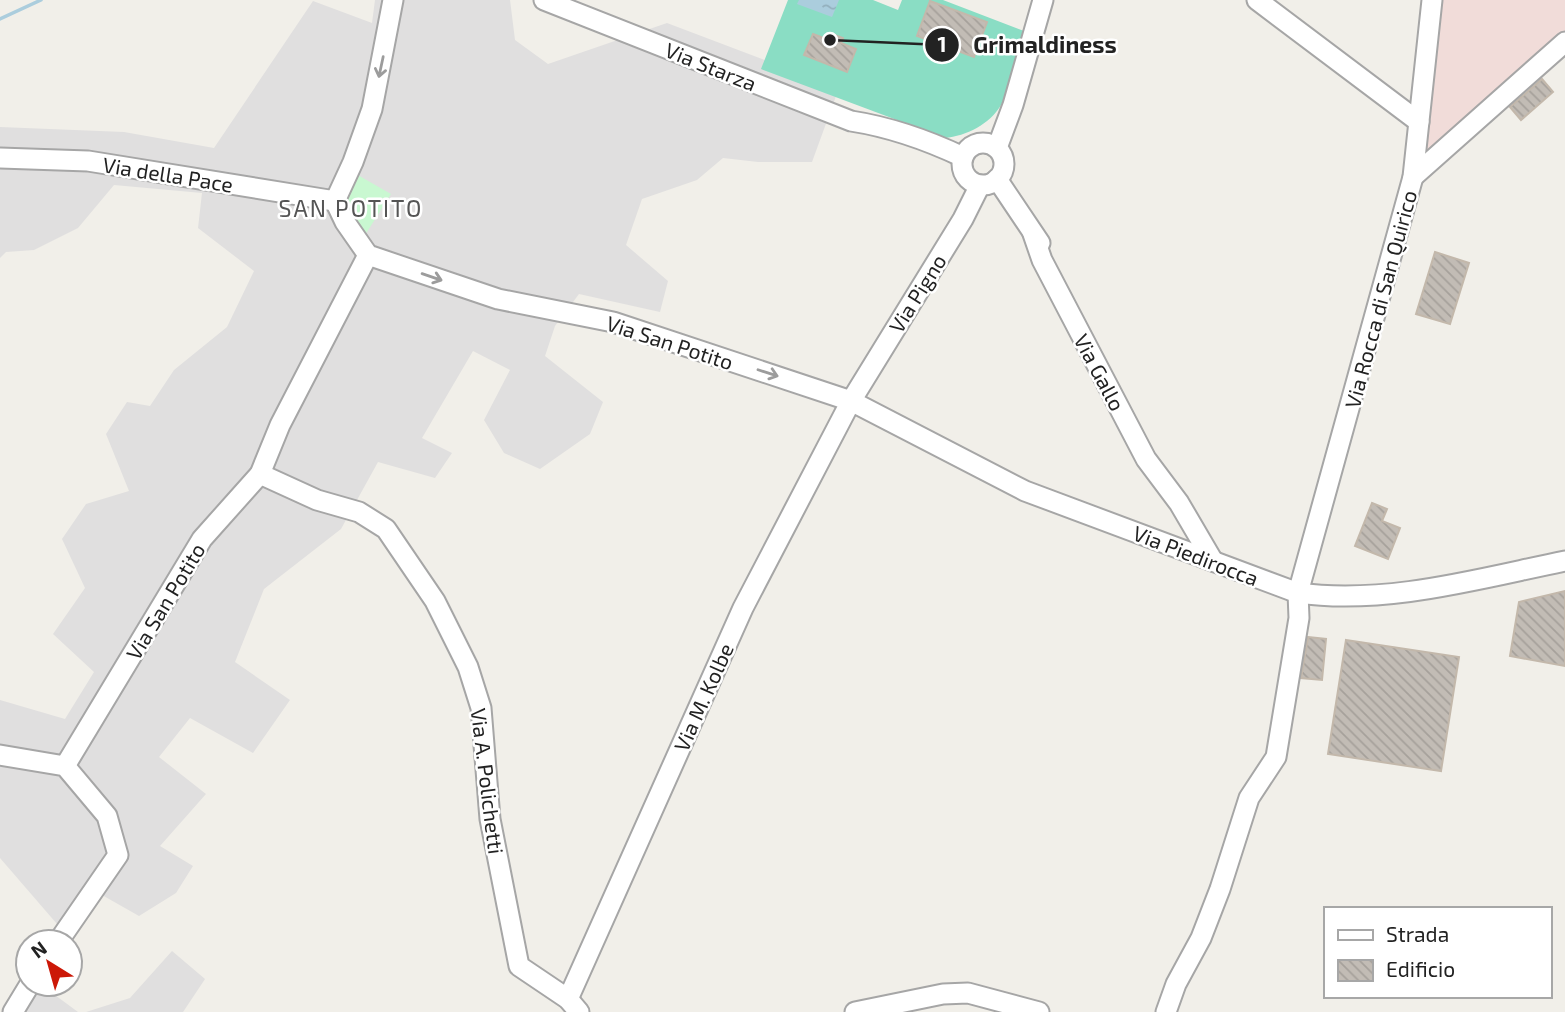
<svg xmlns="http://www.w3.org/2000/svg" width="1565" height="1012" font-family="'Exo 2',sans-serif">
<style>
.residential{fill:#e0dfdf}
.commercial{fill:#f1dcd9}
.park{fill:#c9f8d1}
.pitch{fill:#8addc4}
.water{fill:url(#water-ripples)}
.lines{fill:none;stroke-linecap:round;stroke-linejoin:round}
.stream{stroke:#abcddd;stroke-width:3.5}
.building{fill:url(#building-back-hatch);stroke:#c3b8ab;stroke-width:2}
.minor-casing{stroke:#a6a6a6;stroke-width:23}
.minor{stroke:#fff;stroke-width:19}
.oneway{stroke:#9c9c9c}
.labels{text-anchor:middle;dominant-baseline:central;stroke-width:5;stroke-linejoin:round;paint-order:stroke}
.street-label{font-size:21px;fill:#222;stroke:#fff}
.neighbourhood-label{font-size:23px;letter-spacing:2px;fill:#555;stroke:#fff}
.leader{fill:none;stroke:#222;stroke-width:2.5}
.callout-dot{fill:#222;stroke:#fff;stroke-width:2.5}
.mark-label{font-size:21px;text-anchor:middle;font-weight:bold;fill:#fff}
.callout-label{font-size:23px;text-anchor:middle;font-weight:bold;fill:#222;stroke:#fff;stroke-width:5;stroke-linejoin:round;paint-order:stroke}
</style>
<defs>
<pattern id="water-ripples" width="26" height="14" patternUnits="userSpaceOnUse" patternTransform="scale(1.75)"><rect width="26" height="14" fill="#abcddd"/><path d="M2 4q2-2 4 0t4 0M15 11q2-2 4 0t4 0" fill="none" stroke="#93b0bd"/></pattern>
<pattern id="building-back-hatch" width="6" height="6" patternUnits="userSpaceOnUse" patternTransform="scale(1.75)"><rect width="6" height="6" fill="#c2bcb5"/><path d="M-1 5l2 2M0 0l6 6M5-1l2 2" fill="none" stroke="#a6a19b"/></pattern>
</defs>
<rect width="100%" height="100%" fill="#f1efe9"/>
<!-- residential -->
<g class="residential">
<path d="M375 0H510L515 40 548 64 667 23 839 88 812 162H758L723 158 697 180 642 199 626 245 668 281 660 312 579 294 555 326 545 356 603 402 590 434 540 469 504 453 484 420 510 370 473 351 422 438 452 453 435 478 378 462 341 529 264 589 235 662 290 700 253 753 190 718 159 757 206 794 160 846 193 866 176 893 139 916 102 895 70 945V942H46L57 924 0 858V700L65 719 94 672 53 634 85 588 62 539 86 504 129 491 106 434 127 402 150 406 174 370 227 327 254 271 198 228 202 193 114 185 78 228 34 250 6 252 0 258V127L124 132 214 148 313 1 372 23Z"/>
<path d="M172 951 205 979 183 1012H86L130 998Z"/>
<path d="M28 972V984H45L44 987 78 1012H12L8 1003Z"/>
</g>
<!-- commercial -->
<path class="commercial" d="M1432 0H1565V42L1413 177Z"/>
<!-- park -->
<path class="park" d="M349 170 391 194 360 243 335 201Z"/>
<!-- pitch -->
<path class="pitch" d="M788 0H873L898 10 902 0H943L1024 31C1019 49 1010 91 1001 105 990 124 966 136 945 138L761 69Z"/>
<!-- water -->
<path class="water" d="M799 0H839L832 17 797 4Z"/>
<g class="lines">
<!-- stream -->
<path class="stream" d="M0 19 41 0"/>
</g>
<!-- building -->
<g class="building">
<path d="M930 1 987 22 974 57 917 36Z"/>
<path d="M813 34 829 40 832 34 843 38 841 43 856 49 847 72 804 55Z"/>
<path d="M1542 79 1553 92 1521 120 1510 107Z"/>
<path d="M1435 252 1469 263 1450 324 1416 314Z"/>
<path d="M1372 503 1387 509 1382 521 1400 528 1388 559 1355 546Z"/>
<path d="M1565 591V666L1510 656 1519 602Z"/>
<path d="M1308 637 1326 639 1322 680 1301 678Z"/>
<path d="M1346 640 1459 657 1441 771 1328 754Z"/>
</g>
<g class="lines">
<!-- minor casing -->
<g class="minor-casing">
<g id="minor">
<path d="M544 0 851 121C890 127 927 140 963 157"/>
<path d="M1257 0 1419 122"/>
<circle cx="983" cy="164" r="21"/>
<path d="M997 148 1013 105 1043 0"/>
<path d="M0 158 88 161 335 201"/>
<path d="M1413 177 1565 42"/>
<path d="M997 179 1040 243"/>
<path d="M335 201 345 222 368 255 498 299 613 322 851 401 1025 491 1298 593C1387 605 1477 579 1565 561"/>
<path d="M335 201 353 162 372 109 393 0"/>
<path d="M1033 234 1042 260 1146 459 1179 503 1213 561"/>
<path d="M260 474 317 500 359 512 386 529 435 601 468 667 481 708 490 819 519 966 568 999 579 1012"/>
<path d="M0 755 65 766 107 816 118 855 58 942"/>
<path d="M65 766 202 539 260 474 280 425 368 255"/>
<path d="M568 999 743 608 851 401 963 219 980 185"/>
<path d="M13 1012 30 984"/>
<path d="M855 1012 943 994 968 993 1039 1012"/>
<path d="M1166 1012 1176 984 1201 938 1220 889 1249 798 1276 757 1299 618 1298 593 1413 177 1432 0"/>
</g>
</g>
<!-- minor -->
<use href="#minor" class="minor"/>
</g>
<!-- one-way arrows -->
<defs><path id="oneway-shaft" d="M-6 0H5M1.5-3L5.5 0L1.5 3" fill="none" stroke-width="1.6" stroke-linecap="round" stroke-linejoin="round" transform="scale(1.75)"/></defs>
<g class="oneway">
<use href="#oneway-shaft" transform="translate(381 67) rotate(102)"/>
<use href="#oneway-shaft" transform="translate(432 277) rotate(19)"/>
<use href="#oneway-shaft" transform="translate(768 373) rotate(18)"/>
</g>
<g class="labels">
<!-- street labels -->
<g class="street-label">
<text transform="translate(711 66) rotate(22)">Via Starza</text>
<text transform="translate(168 174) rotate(9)">Via della Pace</text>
<text transform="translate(917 293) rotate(-58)">Via Pigno</text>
<text transform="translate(1380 299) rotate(-75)">Via Rocca di San Quirico</text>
<text transform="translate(670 342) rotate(18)">Via San Potito</text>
<text transform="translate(1100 372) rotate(62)">Via Gallo</text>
<text transform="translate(1196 555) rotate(21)">Via Piedirocca</text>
<text transform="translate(165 601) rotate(-59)">Via San Potito</text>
<text transform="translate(703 697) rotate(-66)">Via M. Kolbe</text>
<text transform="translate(488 781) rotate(83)">Via A. Polichetti</text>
</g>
<!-- neighbourhood labels -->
<g class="neighbourhood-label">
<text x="351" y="208">SAN POTITO</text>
</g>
</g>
<!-- callouts -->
<path class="leader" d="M830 40L942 45"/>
<g class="callout-dot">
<circle cx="830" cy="40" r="7"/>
<circle cx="942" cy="45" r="18"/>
</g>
<g class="mark-label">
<text x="942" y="52">1</text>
</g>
<g class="callout-label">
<text x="1045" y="53">Grimaldiness</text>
</g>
<!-- legend -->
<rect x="1324" y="907" width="228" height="91" fill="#ffffff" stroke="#a7a7a7" stroke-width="2"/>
<rect x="1338" y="930" width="35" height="10" fill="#ffffff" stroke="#a7a7a7" stroke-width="2"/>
<text x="1386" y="942" font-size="21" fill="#222222">Strada</text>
<rect x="1338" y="960" width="35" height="21" fill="url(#building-back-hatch)" stroke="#a7a7a7" stroke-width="2"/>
<text x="1386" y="977" font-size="21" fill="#222222">Edificio</text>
<!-- north arrow -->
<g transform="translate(49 963) rotate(323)"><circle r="33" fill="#ffffff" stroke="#a7a7a7" stroke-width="2"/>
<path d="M0-5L12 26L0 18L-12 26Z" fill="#cc1807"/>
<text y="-10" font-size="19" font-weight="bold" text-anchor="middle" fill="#222222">N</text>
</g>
</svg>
